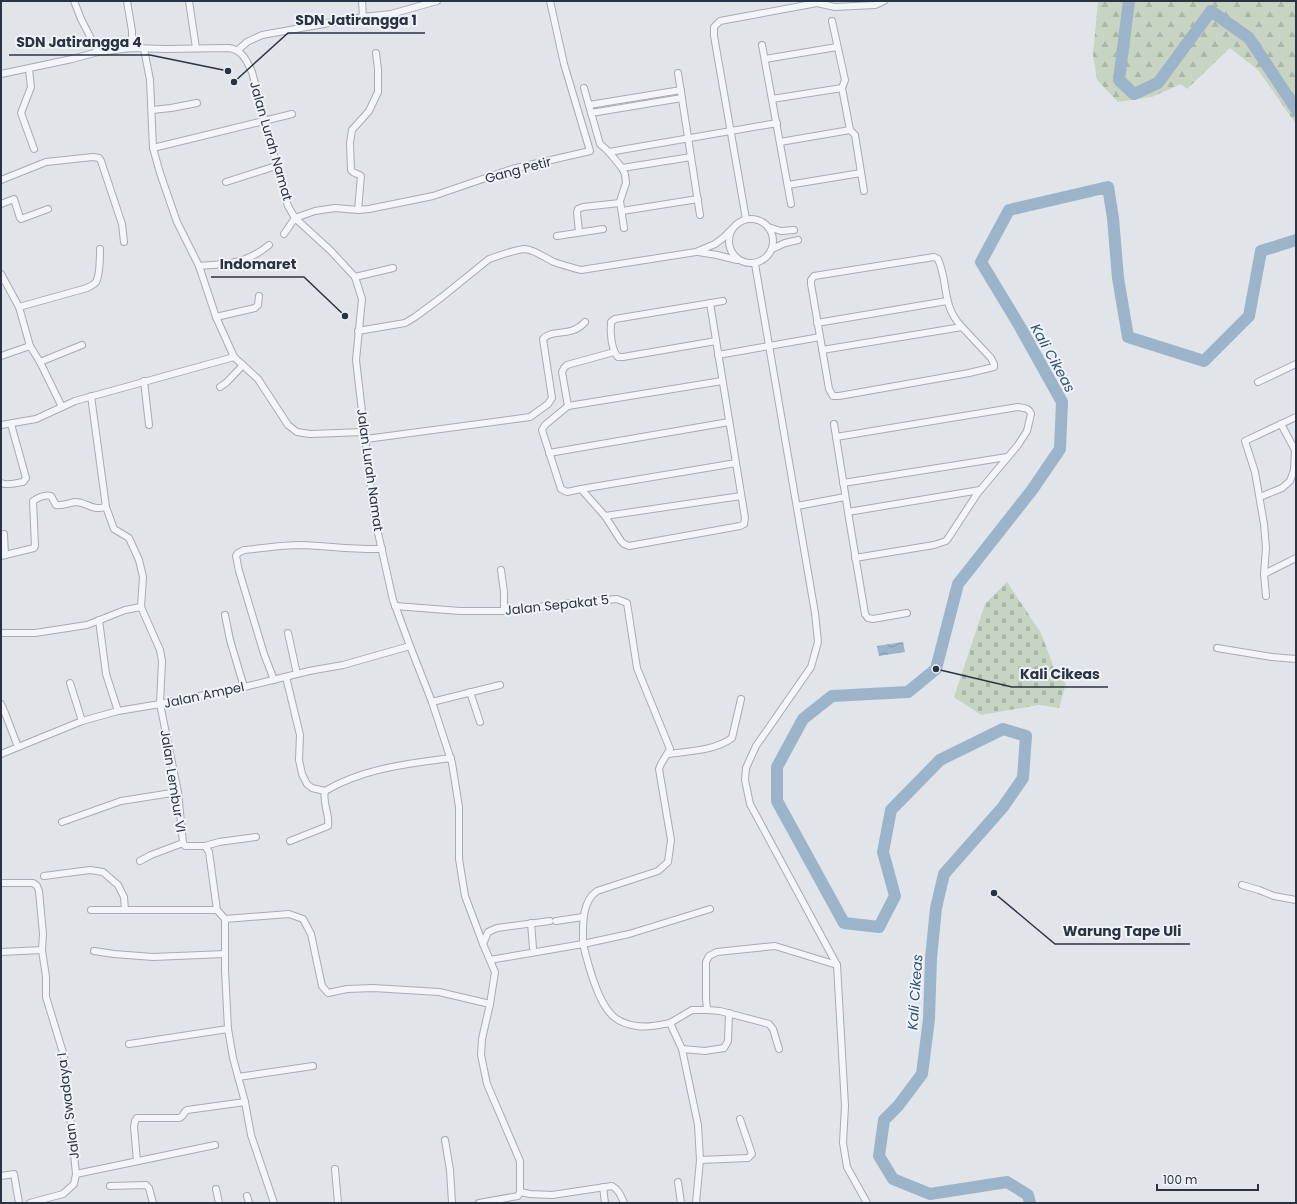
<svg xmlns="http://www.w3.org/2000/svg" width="1297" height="1204" font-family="Poppins,sans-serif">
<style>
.forest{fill:url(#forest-firs)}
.cemetery{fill:url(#cemetery-stones)}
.water{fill:url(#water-waves)}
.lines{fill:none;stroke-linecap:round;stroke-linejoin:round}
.river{stroke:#9bb4ca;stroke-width:12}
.minor-casing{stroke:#a6acb4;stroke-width:8}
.minor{stroke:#f3f5f8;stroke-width:6}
.labels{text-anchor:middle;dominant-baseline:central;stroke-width:4;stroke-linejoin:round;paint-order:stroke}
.street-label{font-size:13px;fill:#293342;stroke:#f0f3f7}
.water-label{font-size:14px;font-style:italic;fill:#325376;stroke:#f0f3f7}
.leader{fill:none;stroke:#293342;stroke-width:1.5}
.callout-dot{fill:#293342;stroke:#f0f3f7;stroke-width:1.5}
.callout-label{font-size:14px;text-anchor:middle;font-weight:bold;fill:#293342;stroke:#f0f3f7;stroke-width:4;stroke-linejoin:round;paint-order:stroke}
</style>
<defs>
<pattern id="forest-firs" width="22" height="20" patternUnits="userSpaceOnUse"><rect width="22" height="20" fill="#c7d4c2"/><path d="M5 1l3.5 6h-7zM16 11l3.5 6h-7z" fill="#abb6a8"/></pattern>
<pattern id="cemetery-stones" width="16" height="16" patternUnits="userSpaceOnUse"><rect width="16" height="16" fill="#c7d4c2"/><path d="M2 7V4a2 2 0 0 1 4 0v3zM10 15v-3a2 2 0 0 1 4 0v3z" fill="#abb6a8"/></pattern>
<pattern id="water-waves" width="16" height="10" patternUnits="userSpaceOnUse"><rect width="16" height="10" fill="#9bb4ca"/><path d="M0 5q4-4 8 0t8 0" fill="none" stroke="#7e93a6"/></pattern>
</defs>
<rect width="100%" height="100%" fill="#e1e5ea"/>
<!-- forest -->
<path class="forest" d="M1098 1H1296V124L1258 70 1230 48 1187 89 1181 84 1152 97 1118 102 1097 80 1093 55Z"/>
<!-- cemetery -->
<path class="cemetery" d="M1007 582 1041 633 1054 668 1066 684 1059 708 1039 705 981 715 954 697 985 604Z"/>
<!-- water -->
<path class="water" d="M903 642 905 652 879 656 877 646Z"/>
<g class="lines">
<!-- river -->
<g class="river">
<path d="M1129 1 1119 80 1134 94 1158 83 1211 11 1249 38 1296 109"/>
<path d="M1030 1203 1028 1195 1007 1182 930 1194 893 1179 879 1156 884 1120 898 1106 922 1074 929 1019 931 958 936 908 944 874 1003 807 1023 778 1026 736 1003 729 940 760 891 810 883 852 895 896 879 927 844 923 777 801V767L803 719 832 696 908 692 936 669 958 584 1032 490 1060 449 1062 402 1019 325 981 262 1009 210 1108 187 1113 218 1118 278 1128 337 1204 361 1249 316 1261 251 1296 240"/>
</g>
<!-- minor casing -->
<g class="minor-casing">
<g id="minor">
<path d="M74 1 81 19 98 52"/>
<path d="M127 1 132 31V48"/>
<path d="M189 1 196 48"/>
<path d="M362 1 363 17"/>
<path d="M832 21 845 80 842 88 850 130 855 135 864 191"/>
<path d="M762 45 791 204"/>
<path d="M144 49 150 80 153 148 160 173 177 222 199 266 216 317 234 357"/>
<path d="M238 50 247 42 262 35 363 17 391 14 437 1"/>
<path d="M765 59 837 47"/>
<path d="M29 69 31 87 21 113 34 149"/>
<path d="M678 73 700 215"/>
<path d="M1 74 72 59 98 52 132 48 166 49 228 48C242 49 247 61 252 72L284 193 288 206 295 218 331 251 355 277 362 299 356 360 374 515 393 600 410 646 432 702 452 763 459 807V859L465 896 483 944 495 972 490 1004 482 1039 481 1055 487 1084 520 1161V1192L518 1196 479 1203"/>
<path d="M584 88 600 144 609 152 622 168 625 174 626 183 620 201 624 228"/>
<path d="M772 99 842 88"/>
<path d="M589 105 681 90"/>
<path d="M152 110 171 108 197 103"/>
<path d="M591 113 682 98"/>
<path d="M780 142 850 130"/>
<path d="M153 148 292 114"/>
<path d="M609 152 777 123"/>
<path d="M622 168 691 157"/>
<path d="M1 180 46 162 93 157 99 158 101 161 122 224 124 242"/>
<path d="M226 182 276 166"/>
<path d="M788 185 861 173"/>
<path d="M1 204 14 199 20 218 21 219 48 209"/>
<path d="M358 210 361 176C358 173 353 174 351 170L350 143 352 130 369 111 378 92V69L376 53"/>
<path d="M622 211 698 199"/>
<circle cx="751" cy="241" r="22"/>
<path d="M746 219 714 36V27L720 21 817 3 835 7 875 5 884 1"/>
<path d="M768 227 781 231 794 230"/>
<path d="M579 232 577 212 578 209 583 207 620 203"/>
<path d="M284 234 295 218 315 211 335 208 358 210 369 209 433 196 512 169 590 151 564 64 550 1"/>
<path d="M557 236 603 229"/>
<path d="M772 249 785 243 798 240"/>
<path d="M698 252 717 255 737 260"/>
<path d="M755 264 815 613 818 642 811 667 756 746 746 768 745 780 750 804 837 965 845 1106 843 1143 847 1167 867 1203"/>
<path d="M199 266C227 264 246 264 269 245"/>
<path d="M1 274 19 307 30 346 40 362 62 407"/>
<path d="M355 277 393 268"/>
<path d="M710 303 745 518 744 524 740 526 629 546 624 544 621 541 605 516 581 489 567 492 561 489 542 430 545 425 568 406 722 381"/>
<path d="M19 307 87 288C90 286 94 285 96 282 100 275 100 257 100 249"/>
<path d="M216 317 255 308 258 305 259 296"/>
<path d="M817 323 947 301"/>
<path d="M358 331 405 323 415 317 442 297 489 259C498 256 517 249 525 249 535 250 545 258 554 262 562 265 571 267 581 270L696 252 715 244 723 238 732 229"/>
<path d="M716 341 623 357H618C611 349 610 332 611 322L615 319 723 301"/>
<path d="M822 350 962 327C941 305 949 284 938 259L934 257 814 276 811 280V284L829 389 833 396H839L969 373 994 367V364L991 358 962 327"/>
<path d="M718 355 820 337"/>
<path d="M1 356 30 346"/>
<path d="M40 362 82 345"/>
<path d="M144 381 149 425"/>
<path d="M1258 382 1296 364"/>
<path d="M220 387 227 382 243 365"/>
<path d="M91 396 106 507 114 529 129 538 139 560 143 577 141 607 160 650 162 661 160 704 178 792 183 843 185 846H205L209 852 217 910 225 919 289 914 303 919 311 934 322 986 328 993 347 989 373 988 439 992 490 1004"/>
<path d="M568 406 562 372 564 368 567 365 614 352"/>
<path d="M834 424 848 512 865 614 868 618 873 619 907 613"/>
<path d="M1 425 36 419 75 401 234 357 258 379 288 425 297 432 310 434 364 432"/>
<path d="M836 437 1018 407C1025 408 1029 408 1031 414L1027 431 1018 445 977 494 949 537 946 541 934 545 855 558"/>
<path d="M366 439 530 417 548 404 552 398 543 339C553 328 571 338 585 322"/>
<path d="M549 453 729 422"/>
<path d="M1 483C7 486 16 483 23 482L26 478 11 424"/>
<path d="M843 483 1007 457"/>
<path d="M581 489 736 463"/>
<path d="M1260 497 1282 488 1290 481 1294 470 1295 450 1281 424"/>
<path d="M797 506 845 497"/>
<path d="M848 512 980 490"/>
<path d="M605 516 741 496"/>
<path d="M4 534 5 555"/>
<path d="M1 556 34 548 35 546 33 501C39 497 45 494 51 496L56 505C62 506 69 503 75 502 87 502 91 511 106 507"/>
<path d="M501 570 504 592V611"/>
<path d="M1264 574 1296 558"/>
<path d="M1266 596 1264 574 1266 548 1264 524 1255 472 1245 441 1296 417"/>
<path d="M395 606 460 611H504L581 602 617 599 627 603 637 668 670 749 661 764 659 769 671 840 668 862 658 871 597 891C581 902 583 927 583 944L490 960"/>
<path d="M225 615 230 640 244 687"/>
<path d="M99 620 106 674 118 711"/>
<path d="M1 633H35L87 625 125 610 141 607"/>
<path d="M288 633 297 674"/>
<path d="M1217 648 1272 657 1296 659"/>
<path d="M286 677 300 735 299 760 302 774 307 784 312 788 325 791"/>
<path d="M274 680 264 654 239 571 236 556 238 553 244 550C263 548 283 545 302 545 329 546 355 550 382 549"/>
<path d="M70 683 82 721"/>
<path d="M470 692 480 722"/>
<path d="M432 702 500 685"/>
<path d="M1 704 5 713 18 747"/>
<path d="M1 754 82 721 118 711 160 704 244 687 309 671 343 665 410 646"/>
<path d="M668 754C689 751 714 751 732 738L741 699"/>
<path d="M62 822 121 801 178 792"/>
<path d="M290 841 328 826C330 814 322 803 325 791 364 768 407 764 451 758"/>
<path d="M205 846 219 842 256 837"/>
<path d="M140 861 151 855 183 843"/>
<path d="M44 876 90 870 103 872 118 885 124 897 125 910H217"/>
<path d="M1 883H33L37 886 39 891 43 934 42 950 46 977V997L64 1056 76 1174 74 1184 63 1194 30 1203"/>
<path d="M1242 885 1259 890 1274 896 1296 900"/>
<path d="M91 910H125"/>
<path d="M225 919V970L228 1029 233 1058 245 1102 251 1135 274 1203"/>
<path d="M556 921 583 917"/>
<path d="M531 923 533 948"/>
<path d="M483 944 488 932 497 928 550 921"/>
<path d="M94 951 114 954 153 957 225 954"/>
<path d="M1 952 42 950"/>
<path d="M707 1010 720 1011 769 1024 773 1029 779 1049"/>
<path d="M670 1023 692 1010H707L706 998V962L709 956 717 952 775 946 837 965"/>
<path d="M129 1044 228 1029"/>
<path d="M682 1049 705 1051 724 1048 728 1041 729 1013"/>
<path d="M238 1077 313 1066"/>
<path d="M445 1140 450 1170 452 1203"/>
<path d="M700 1160 748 1158 752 1154 740 1119"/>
<path d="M137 1161 134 1127 135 1121 137 1118H179C184 1117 183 1112 187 1110L245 1102"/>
<path d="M335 1169 338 1203"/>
<path d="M76 1174 215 1145"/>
<path d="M1 1176 14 1174 19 1203"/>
<path d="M678 1182 681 1203"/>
<path d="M110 1186 146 1185 149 1188 153 1203"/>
<path d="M603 1187 605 1203"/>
<path d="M216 1189 219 1203"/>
<path d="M520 1192 530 1194 552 1195 612 1186C619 1190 621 1196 624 1203"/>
<path d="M247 1196 249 1203"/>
<path d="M696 1203 700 1160 698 1125 682 1049 670 1023C660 1025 648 1028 637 1026 629 1025 620 1022 614 1017 598 1004 588 964 583 944L629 934 710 909"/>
</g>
</g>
<!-- minor -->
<use href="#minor" class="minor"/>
</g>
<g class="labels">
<!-- street labels -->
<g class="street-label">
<text transform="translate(271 141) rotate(74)">Jalan Lurah Namat</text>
<text transform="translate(518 170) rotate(-15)">Gang Petir</text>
<text transform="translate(370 470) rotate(82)">Jalan Lurah Namat</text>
<text transform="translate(557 605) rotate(-6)">Jalan Sepakat 5</text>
<text transform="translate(204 695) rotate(-12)">Jalan Ampel</text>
<text transform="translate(173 781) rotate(81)">Jalan Lembur VI</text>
<text transform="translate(68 1106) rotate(-97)">Jalan Swadaya I</text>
</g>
<!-- water labels -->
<g class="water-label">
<text transform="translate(1053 358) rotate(61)">Kali Cikeas</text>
<text transform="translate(915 992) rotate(-86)">Kali Cikeas</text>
</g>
</g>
<!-- callouts -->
<path class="leader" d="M234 82L288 33H425M228 71L150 55H9M345 316L304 277H211M936 669L1012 687H1108M994 893L1055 944H1190"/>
<g class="callout-dot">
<circle cx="234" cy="82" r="4"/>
<circle cx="228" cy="71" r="4"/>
<circle cx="345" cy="316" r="4"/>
<circle cx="936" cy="669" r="4"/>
<circle cx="994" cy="893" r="4"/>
</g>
<g class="callout-label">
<text x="356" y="25">SDN Jatirangga 1</text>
<text x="79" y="47">SDN Jatirangga 4</text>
<text x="258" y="269">Indomaret</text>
<text x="1060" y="679">Kali Cikeas</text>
<text x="1122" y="936">Warung Tape Uli</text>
</g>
<!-- border -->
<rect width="1297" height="1204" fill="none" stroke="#293342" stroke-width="4"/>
<!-- scale -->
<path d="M1157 1184v6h101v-6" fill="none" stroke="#293342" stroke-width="2"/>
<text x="1163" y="1184" font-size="12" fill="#293342" stroke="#f0f3f7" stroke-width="3" paint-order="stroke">100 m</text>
</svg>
